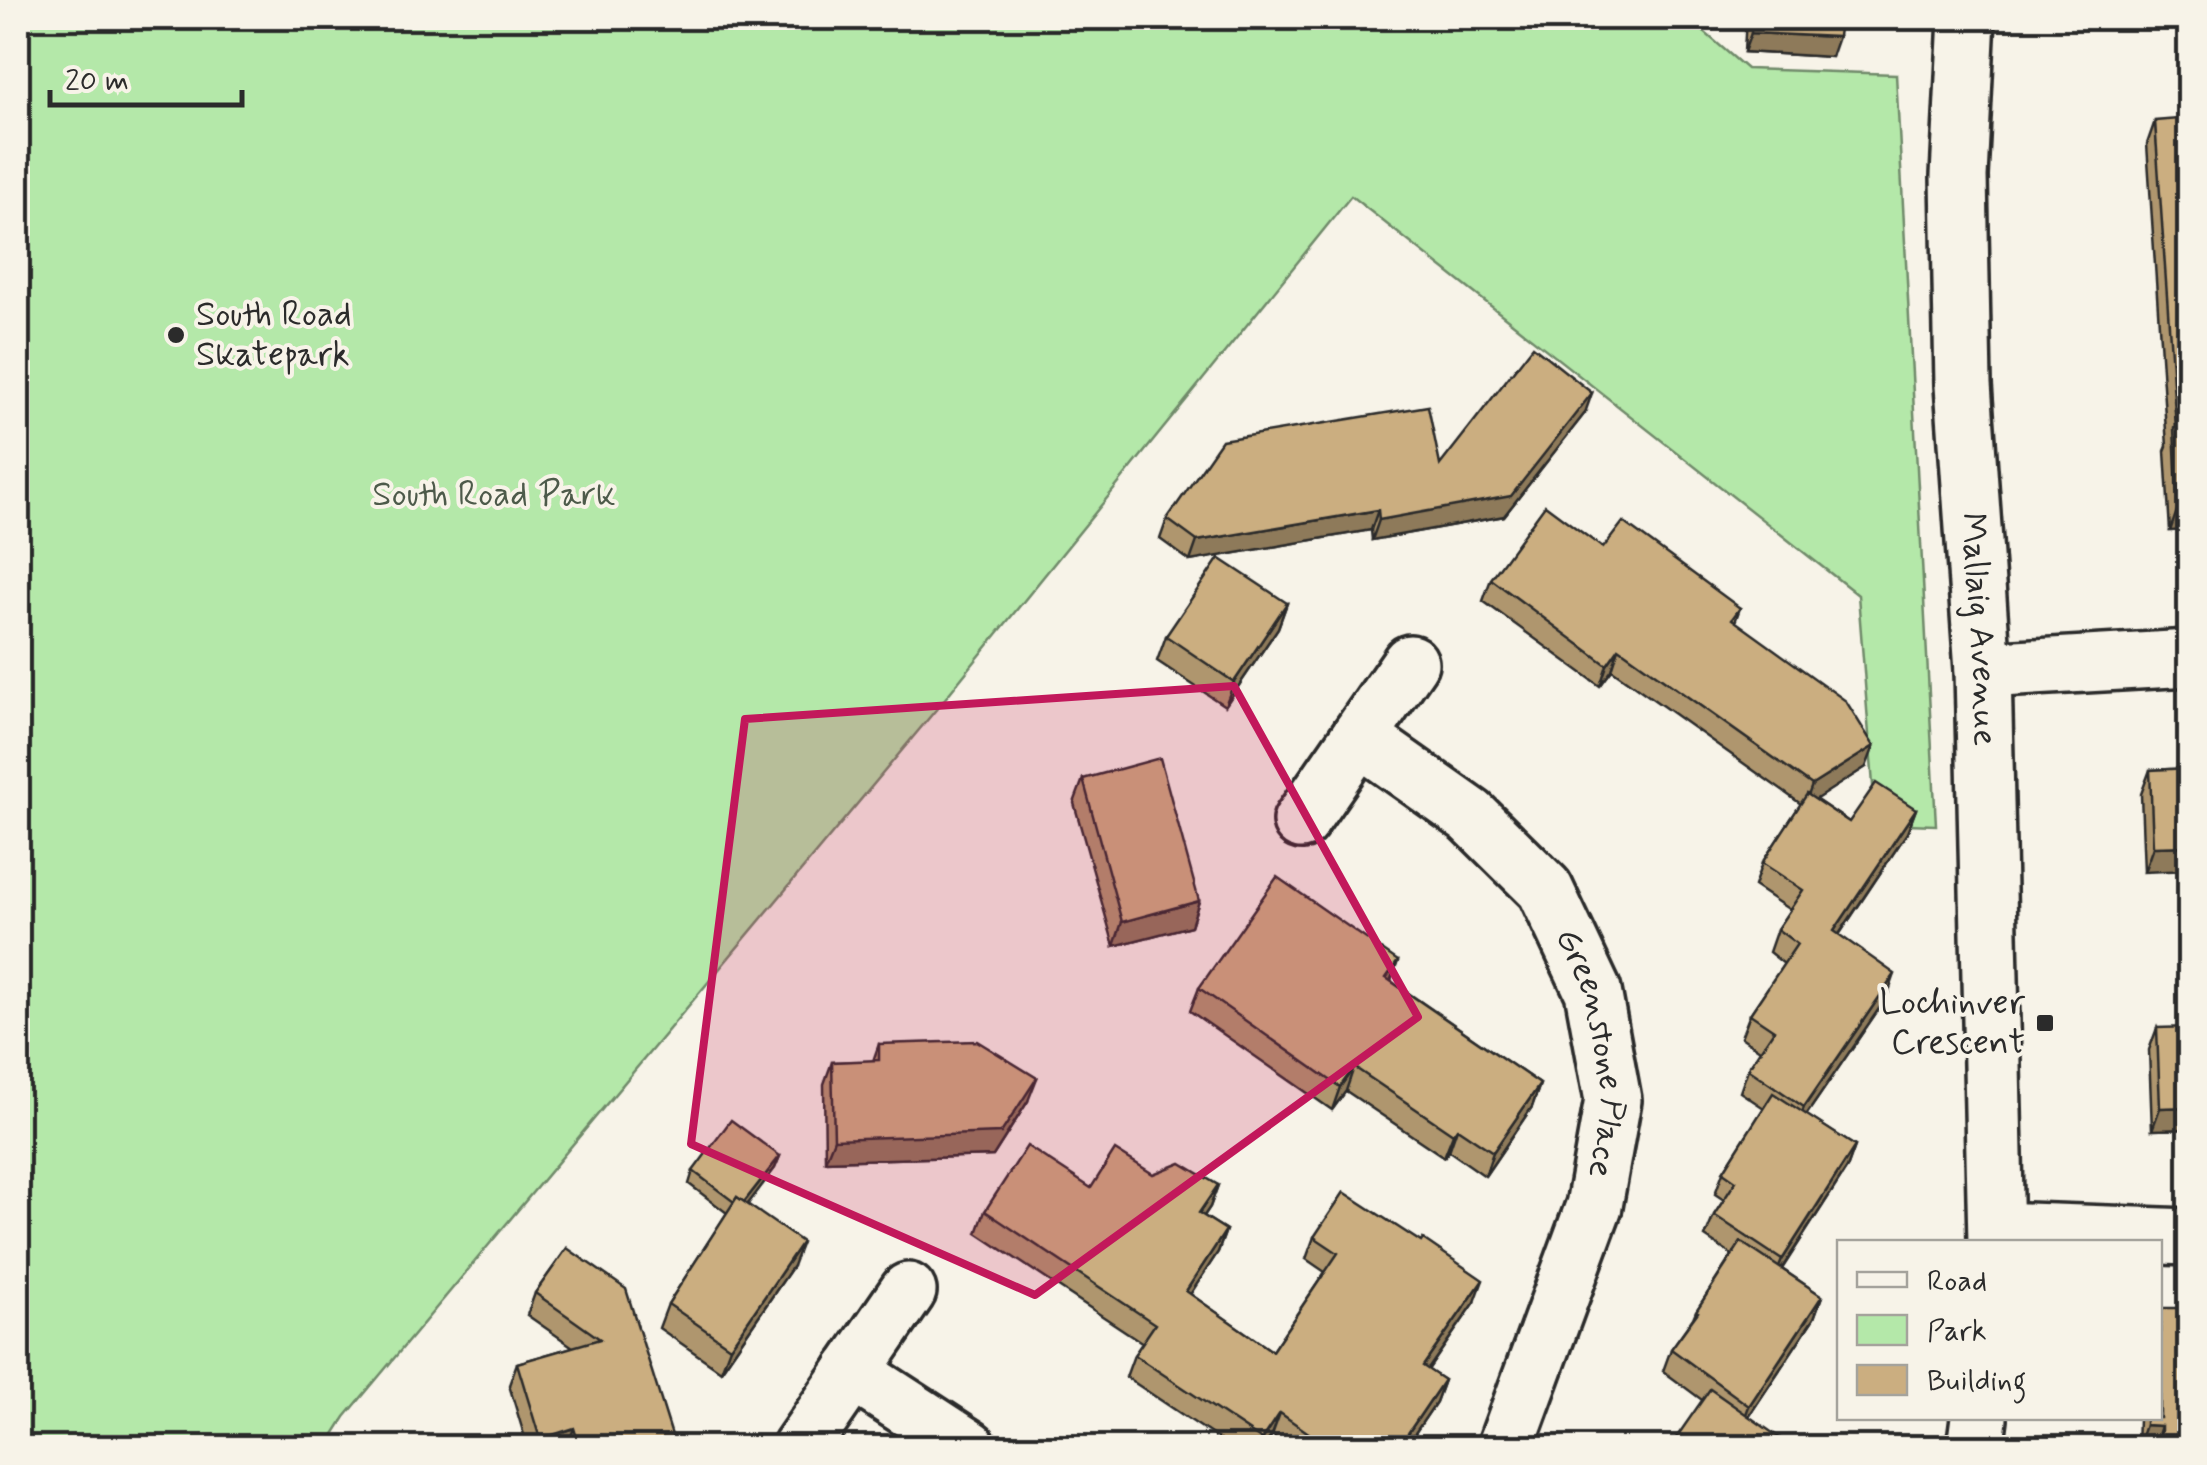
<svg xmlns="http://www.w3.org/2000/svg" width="2207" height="1465" font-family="Mynerve,sans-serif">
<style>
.green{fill:#b4e8a9;stroke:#708a6a;stroke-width:2.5}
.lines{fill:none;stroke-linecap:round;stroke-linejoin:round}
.street-casing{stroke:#2b2b2b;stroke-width:62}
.street{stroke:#f7f3e8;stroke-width:55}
.wall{fill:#af966e;stroke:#2b2b2b;stroke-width:2.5}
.shaded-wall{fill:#8e7a5a;stroke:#2b2b2b;stroke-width:2.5}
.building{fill:#cbae80;stroke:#2b2b2b;stroke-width:2.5}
.marked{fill:#c2185b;fill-opacity:0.2;stroke:#c2185b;stroke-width:8;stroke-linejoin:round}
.poi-dot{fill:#2b2b2b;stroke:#f7f3e8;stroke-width:4}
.labels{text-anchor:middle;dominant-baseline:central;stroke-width:8;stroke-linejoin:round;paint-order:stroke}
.poi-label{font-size:35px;fill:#2b2b2b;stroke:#f7f3e8;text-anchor:start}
.park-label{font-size:35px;fill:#4d5a4a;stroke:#f7f3e8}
.street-label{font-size:35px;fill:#2b2b2b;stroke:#f7f3e8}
</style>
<rect width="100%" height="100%" fill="#f7f3e8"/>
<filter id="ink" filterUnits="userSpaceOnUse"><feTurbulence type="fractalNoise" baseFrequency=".01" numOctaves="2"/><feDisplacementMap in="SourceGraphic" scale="20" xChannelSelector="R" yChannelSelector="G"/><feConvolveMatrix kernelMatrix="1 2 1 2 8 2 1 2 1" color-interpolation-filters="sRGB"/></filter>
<g filter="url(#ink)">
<!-- green -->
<path class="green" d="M18 18H1688L1747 69 1896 74 1936 825 1876 823 1858 595 1351 196 939 706 345 1417 326 1447H37L18 1428Z"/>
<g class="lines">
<!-- street casing -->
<g class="street-casing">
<g id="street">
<path id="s1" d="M1967 18 1959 176 1963 385 1983 670 1996 1242"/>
<path d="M1983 670 2190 658"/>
<path id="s2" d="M1359 737 1471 816 1545 889 1593 991 1613 1100 1594 1206 1505 1448"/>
<path d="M1301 821 1410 663"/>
<path d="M1997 1230 2190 1237"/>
<path d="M852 1372 969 1448"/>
<path d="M800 1448 908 1291"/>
<path d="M1975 1448 1979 1418"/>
</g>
</g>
<!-- street -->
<use href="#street" class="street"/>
</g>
<!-- wall -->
<g class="wall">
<path d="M1746 18H1840L1831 57 1744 52Z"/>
<path d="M2155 121 2190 530 2170 531 2165 451 2167 446 2147 144Z"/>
<path d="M1585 413 1504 516 1372 540 1371 530 1190 561 1160 539 1167 519 1440 465Z"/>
<path d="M1603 548 1740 608 1735 622 1866 767 1815 799 1849 822 1916 809 1907 833 1839 935 1887 997 1806 1115 1855 1146 1847 1168 1782 1269 1822 1296 1814 1318 1749 1416 1702 1400 1663 1371 1671 1349 1693 1318 1696 1311 1732 1255 1705 1237 1714 1215 1724 1200 1715 1194 1723 1172 1764 1108 1740 1092 1748 1069 1760 1050 1741 1037 1750 1014 1784 964 1769 952 1777 929 1790 910 1754 886 1762 863 1801 804 1612 670 1600 686 1483 601 1491 579Z"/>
<path d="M1287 603 1278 628 1225 706 1157 661 1166 636Z"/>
<path d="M2190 768 2144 872 2141 794 2150 770Z"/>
<path d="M1083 779 1199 901 1191 926 1114 946 1074 803Z"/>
<path d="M1398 961 1391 981 1540 1084 1532 1107 1485 1176 1449 1151 1444 1157 1346 1091 1332 1110 1190 1011 1199 988Z"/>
<path d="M2157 1028 2190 1129 2152 1130 2149 1050Z"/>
<path d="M879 1044 1028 1101 993 1156 825 1161 824 1084 832 1062 873 1061Z"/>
<path d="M780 1156 775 1168 747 1204 793 1266 721 1371 659 1328 668 1304 727 1213 689 1184 693 1171Z"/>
<path d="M1153 1174 1218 1185 1210 1207 1204 1216 1226 1230 1218 1252 1190 1294 1272 1351 1325 1272 1306 1259 1314 1237 1475 1302 1428 1370 1444 1380 1436 1402 1405 1448H1290L1272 1435 1263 1448H1232L1126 1377 1134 1355 1143 1343 977 1233 985 1211Z"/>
<path d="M567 1248 676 1448H528L509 1385 517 1363 573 1347 527 1315 535 1293Z"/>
<path d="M2189 1278 2190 1448H2137L2138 1418H2160L2180 1302Z"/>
</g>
<!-- shaded-wall -->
<g class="shaded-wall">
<path d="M1751 33 1838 37 1831 57 1744 52Z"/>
<path d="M1592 393 1585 413 1504 516 1372 540 1379 520Z"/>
<path d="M2190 507V530L2170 531 2178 508Z"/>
<path d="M1378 510 1371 530 1190 561 1197 541Z"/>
<path d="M1287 603 1278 628 1225 706 1234 682Z"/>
<path d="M1619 648 1612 670 1600 686 1607 665Z"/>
<path d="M1874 746 1866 767 1804 807 1812 785Z"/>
<path d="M1916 809 1907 833 1825 955 1834 931Z"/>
<path d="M2190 846V870L2144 872 2153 847Z"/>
<path d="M1199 901 1191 926 1114 946 1122 922Z"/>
<path d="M1398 961 1389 984 1386 978Z"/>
<path d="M1895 974 1887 997 1796 1130 1804 1107Z"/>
<path d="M1354 1067 1346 1091 1332 1110 1340 1087Z"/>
<path d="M1037 1078 1028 1101 993 1156 825 1161 834 1139Z"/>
<path d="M1540 1084 1532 1107 1485 1176 1493 1152Z"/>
<path d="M2190 1107V1129L2152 1130 2160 1108Z"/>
<path d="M1457 1128 1449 1151 1444 1157 1453 1134Z"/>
<path d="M1855 1146 1847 1168 1773 1282 1782 1260Z"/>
<path d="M780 1156 775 1168 736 1220 740 1207Z"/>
<path d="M1218 1185 1210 1207 1191 1235 1199 1213Z"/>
<path d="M1226 1230 1218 1252 1178 1313 1186 1291Z"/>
<path d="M802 1242 793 1266 721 1371 730 1347Z"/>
<path d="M1483 1280 1475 1302 1415 1388 1423 1366Z"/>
<path d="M1822 1296 1814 1318 1741 1428 1749 1406Z"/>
<path d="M1444 1380 1436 1402 1405 1448H1398Z"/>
<path d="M1280 1413 1272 1435 1263 1448H1259L1262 1440Z"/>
<path d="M2145 1425 2161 1426 2154 1448H2137Z"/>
<path d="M574 1428 567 1448H537L540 1439Z"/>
</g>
<!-- building -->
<g class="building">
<path d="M1752 18H1840L1838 37 1751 33Z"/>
<path d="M2190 118V507L2178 508 2174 428H2176L2155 121Z"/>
<path d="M1533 346 1592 393 1511 496 1379 520 1378 510 1197 541 1167 519 1222 440 1428 406 1440 465Z"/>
<path d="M1545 505 1603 548 1623 522 1740 608 1732 619 1846 701 1874 746 1812 785 1619 648 1607 665 1491 579Z"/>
<path d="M1219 558 1287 603 1234 682 1166 636Z"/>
<path d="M1160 758 1199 901 1122 922 1083 779Z"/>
<path d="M2190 768V846L2153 847 2150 770Z"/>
<path d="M1876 783 1916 809 1834 931 1895 974 1804 1107 1748 1069 1774 1030 1750 1014 1797 944 1777 929 1803 890 1762 863 1807 794 1849 822Z"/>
<path d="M1277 877 1398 961 1386 978 1540 1084 1493 1152 1457 1128 1453 1134 1354 1067 1340 1087 1199 988Z"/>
<path d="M2190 1027V1107L2160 1108 2157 1028Z"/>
<path d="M977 1041 1037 1078 1001 1133 834 1139 832 1062 879 1060V1044Z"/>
<path d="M1773 1093 1855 1146 1782 1260 1714 1215 1736 1181 1723 1172Z"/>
<path d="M731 1120 780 1156 744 1202 737 1197 734 1202 693 1171Z"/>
<path d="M1027 1146 1091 1188 1115 1150 1153 1174 1181 1163 1218 1185 1199 1213 1226 1230 1186 1291 1272 1351 1338 1253 1314 1237 1344 1192 1421 1242 1423 1239 1483 1280 1423 1366 1444 1380 1398 1448H1330L1280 1413 1262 1440 1134 1355 1155 1324 985 1211Z"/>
<path d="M737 1197 802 1242 730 1347 668 1304Z"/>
<path d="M1741 1242 1822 1296 1749 1406 1671 1349 1698 1312 1696 1311Z"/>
<path d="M567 1248 626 1289 676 1448H580L574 1428 540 1439 517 1363 600 1339 535 1293Z"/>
<path d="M2189 1278 2190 1448H2161V1426L2145 1425V1418H2160V1308H2188Z"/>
<path d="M1710 1389 1790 1445 1789 1448H1669Z"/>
</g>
</g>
<!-- marked area -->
<path class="marked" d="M1234 686 1418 1017 1035 1295 691 1144 745 719Z"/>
<!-- markers -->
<g class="poi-dot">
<circle cx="176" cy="335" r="10"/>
<rect x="2035" y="1013" width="20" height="20" rx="5"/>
</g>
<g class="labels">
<!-- poi labels -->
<g class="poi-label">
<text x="196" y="315">South Road<tspan x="196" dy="40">Skatepark</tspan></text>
<text x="2025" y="1003" text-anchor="end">Lochinver<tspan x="2025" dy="40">Crescent</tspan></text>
</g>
<!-- park labels -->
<g class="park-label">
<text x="494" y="495">South Road Park</text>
</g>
<!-- street labels -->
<g class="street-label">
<text stroke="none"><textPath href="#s1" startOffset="612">Mallaig Avenue</textPath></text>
<text stroke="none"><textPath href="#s2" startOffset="415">Greenstone Place</textPath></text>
</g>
</g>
<!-- margin -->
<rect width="2207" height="1465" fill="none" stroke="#f7f3e8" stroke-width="60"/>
<rect x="30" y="30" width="2147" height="1405" fill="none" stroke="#2b2b2b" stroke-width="4" filter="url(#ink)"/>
<!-- legend -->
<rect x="1837" y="1240" width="325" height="180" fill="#f7f3e8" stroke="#a5a39c" stroke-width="2.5"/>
<rect x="1857" y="1272" width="50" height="15" fill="#f7f3e8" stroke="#a5a39c" stroke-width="2.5"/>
<text x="1927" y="1290" font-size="30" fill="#2b2b2b">Road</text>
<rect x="1857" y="1315" width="50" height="30" fill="#b4e8a9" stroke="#a5a39c" stroke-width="2.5"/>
<text x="1927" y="1340" font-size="30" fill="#2b2b2b">Park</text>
<rect x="1857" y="1365" width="50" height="30" fill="#cbae80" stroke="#a5a39c" stroke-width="2.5"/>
<text x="1927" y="1390" font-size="30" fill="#2b2b2b">Building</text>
<!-- scale -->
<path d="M50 90v15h192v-15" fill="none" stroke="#2b2b2b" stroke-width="5"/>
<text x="65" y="90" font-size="30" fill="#2b2b2b" stroke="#f7f3e8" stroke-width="8" paint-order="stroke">20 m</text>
</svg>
